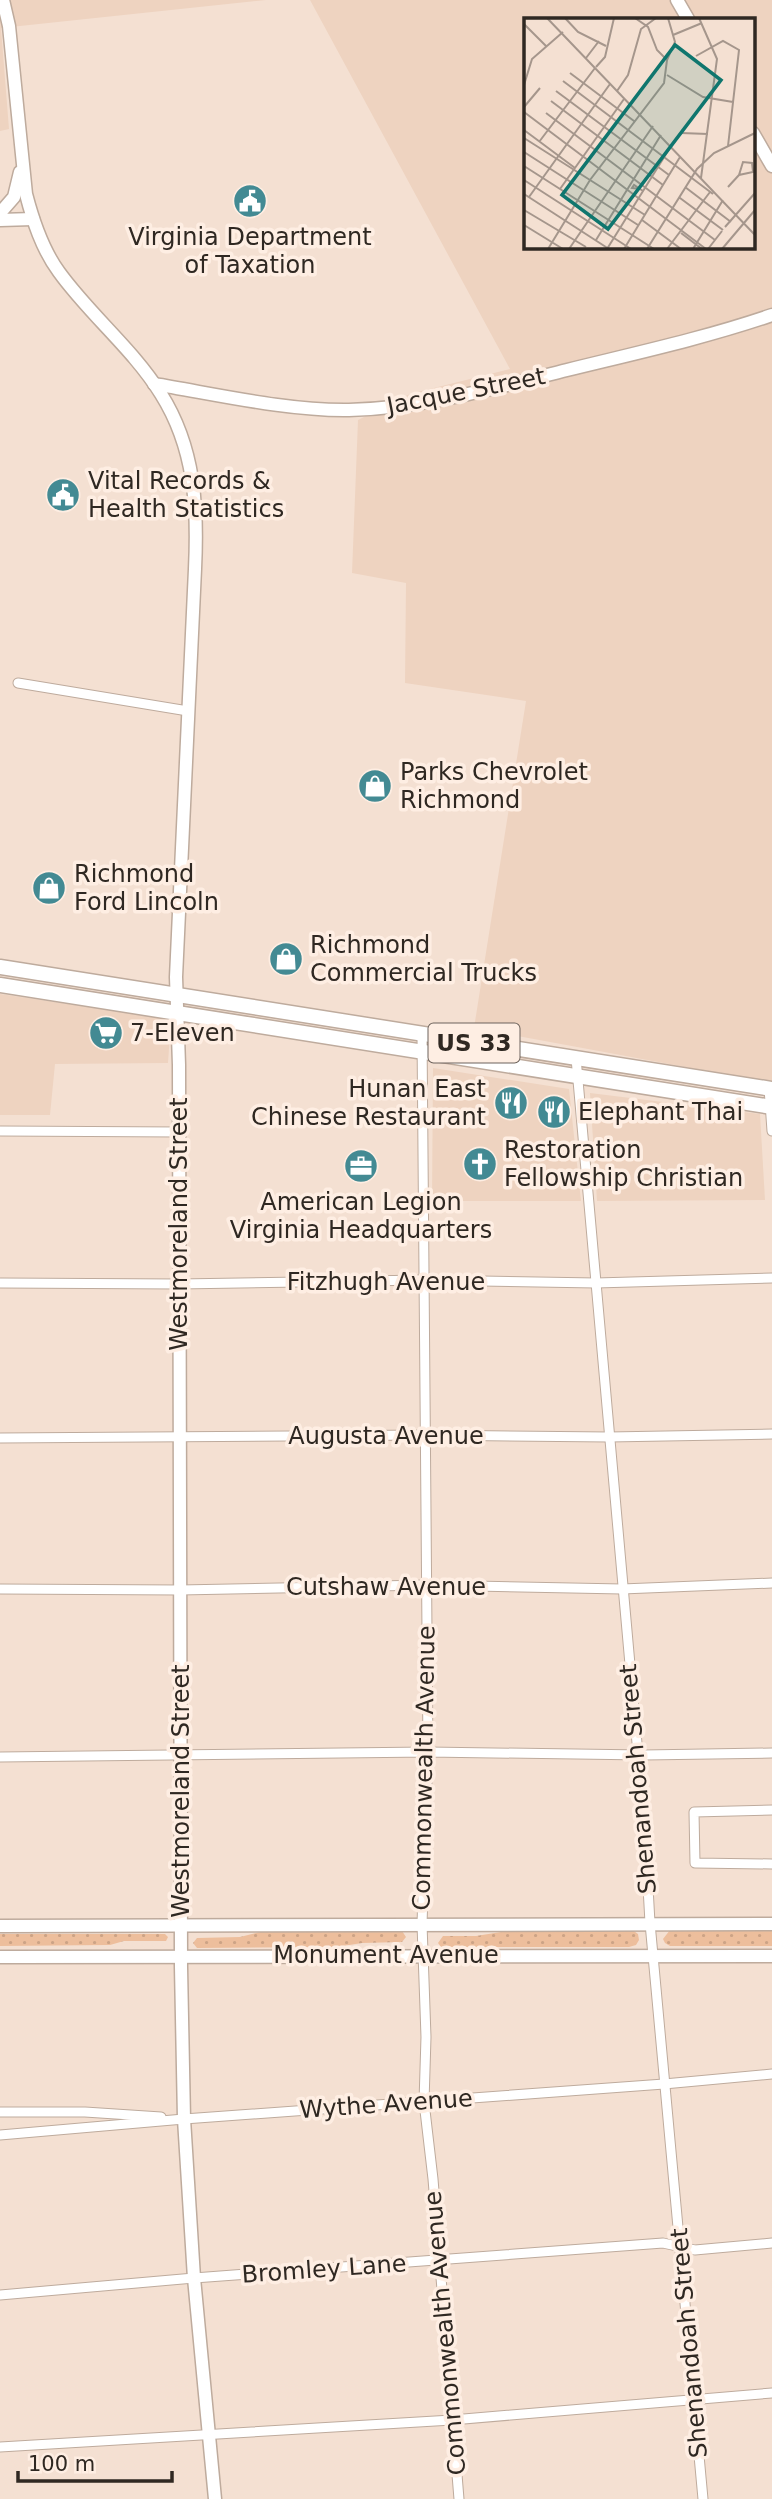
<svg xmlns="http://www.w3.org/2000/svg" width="772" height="2499" font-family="'DejaVu Sans',sans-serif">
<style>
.built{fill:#eed3c0;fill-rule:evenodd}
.grass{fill:url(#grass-dots)}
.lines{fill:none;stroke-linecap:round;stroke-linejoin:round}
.street-casing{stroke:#beab9d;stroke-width:11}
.secondary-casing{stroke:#beab9d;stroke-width:15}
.primary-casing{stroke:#beab9d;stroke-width:17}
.street{stroke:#fff;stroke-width:9}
.secondary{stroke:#fff;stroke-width:12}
.primary{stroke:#fff;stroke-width:14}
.labels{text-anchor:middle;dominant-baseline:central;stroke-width:7;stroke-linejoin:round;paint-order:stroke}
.shield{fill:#feeee3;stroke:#6d635c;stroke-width:2}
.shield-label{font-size:23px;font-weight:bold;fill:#2f2822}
.poi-label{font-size:24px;fill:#2f2822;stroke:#feeee3;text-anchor:start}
.street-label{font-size:24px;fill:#2f2822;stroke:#feeee3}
.inset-road{fill:none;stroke:#a5968c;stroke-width:2}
.view{fill:#0f766e;fill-opacity:0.15;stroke:#0f766e;stroke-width:3.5}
.inset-edge{fill:none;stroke:#2f2822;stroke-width:3.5}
</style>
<defs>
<pattern id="grass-dots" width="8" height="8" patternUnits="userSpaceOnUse" patternTransform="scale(1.75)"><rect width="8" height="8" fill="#edbe9c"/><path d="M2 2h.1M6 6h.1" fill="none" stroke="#cca386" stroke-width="1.8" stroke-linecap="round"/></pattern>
</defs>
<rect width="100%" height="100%" fill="#f4e0d2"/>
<!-- built -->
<g class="built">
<path d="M0 0H266L1 28 9 129 0 131Z"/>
<path d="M310 0H772V1083L474 1028 526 701 405 683 406 583 352 573 358 420 410 394 510 369ZM525 19H753V247H525Z"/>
<path d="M0 994 171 1019 168 1063 55 1064 50 1115H0Z"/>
<path d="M433 1068 569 1089 581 1201H432Z"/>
<path d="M590 1093 760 1114 765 1200 597 1201Z"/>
</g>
<!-- grass -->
<g class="grass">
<path d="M631 1929 638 1934 639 1940 636 1945 629 1947H441L438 1943 443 1936H476L507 1931Z"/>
<path d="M772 1929V1946H670L665 1943 663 1939 670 1930Z"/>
<path d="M264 1931H402L406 1937 402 1942 362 1943 337 1947 197 1948 193 1943 197 1938 240 1937Z"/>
<path d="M0 1934H165L168 1937 166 1941H124L110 1945 0 1946Z"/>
</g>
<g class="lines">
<!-- street casing -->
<g class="street-casing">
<g id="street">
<path d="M18 683 188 711"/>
<path d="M422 1034 428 1752 422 1924 426 2037 424 2102 433 2179 459 2499"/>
<path d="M576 1058 645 1833 650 1923 703 2499"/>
<path d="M769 1088 772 1131"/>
<path d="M0 1131 179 1132"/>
<path d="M0 1283 179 1284 424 1280 596 1283 772 1278"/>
<path d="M0 1438 425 1435 609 1437 772 1434"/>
<path d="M0 1589 180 1590 426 1585 622 1589 772 1583"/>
<path d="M0 1757 428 1752 644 1755 772 1753"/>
<path d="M772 1810 694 1812 695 1863 772 1864"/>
<path d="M0 2112H85L161 2117"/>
<path d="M0 2135 184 2119 664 2084 772 2074"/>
<path d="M0 2295 194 2278 663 2243 695 2250 772 2243"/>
<path d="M0 2447 452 2420 772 2393"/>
</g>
</g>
<!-- secondary casing -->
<g class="secondary-casing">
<g id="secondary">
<path d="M3 0 9 26 26 194C33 221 42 249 59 272 90 315 133 349 161 394 195 448 198 507 195 569L176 977 179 1065 181 1967 184 2119 194 2278 215 2499"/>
<path d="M677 0 688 19"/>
<path d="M753 133 772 166"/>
<path d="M0 213 14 197 20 172"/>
<path d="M0 220 33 219"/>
<path d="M154 384C215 394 288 411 349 410 424 408 495 388 567 370 636 353 705 338 772 315"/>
<path d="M0 1926 772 1924"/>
<path d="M0 1957 772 1956"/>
</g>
</g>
<!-- primary casing -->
<g class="primary-casing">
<g id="primary">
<path d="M0 967 772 1089"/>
<path d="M0 985 772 1107"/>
</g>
</g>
<!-- street -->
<use href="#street" class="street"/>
<!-- secondary -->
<use href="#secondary" class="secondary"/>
<!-- primary -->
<use href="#primary" class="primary"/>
</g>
<!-- icons -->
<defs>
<g id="civic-disc" transform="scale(1.75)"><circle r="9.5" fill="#438a93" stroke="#feeee3"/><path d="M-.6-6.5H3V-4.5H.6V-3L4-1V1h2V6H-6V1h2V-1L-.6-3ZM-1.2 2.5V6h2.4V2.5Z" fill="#fff"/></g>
<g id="shop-disc" transform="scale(1.75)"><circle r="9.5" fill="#438a93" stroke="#feeee3"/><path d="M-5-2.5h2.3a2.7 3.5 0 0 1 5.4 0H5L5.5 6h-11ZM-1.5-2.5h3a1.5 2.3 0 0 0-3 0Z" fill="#fff"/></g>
<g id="supermarket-disc" transform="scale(1.75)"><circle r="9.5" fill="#438a93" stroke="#feeee3"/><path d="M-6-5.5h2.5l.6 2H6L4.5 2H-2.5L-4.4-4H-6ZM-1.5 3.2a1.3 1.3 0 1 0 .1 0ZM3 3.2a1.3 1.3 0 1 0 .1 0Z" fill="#fff"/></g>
<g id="restaurant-disc" transform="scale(1.75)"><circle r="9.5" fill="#438a93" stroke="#feeee3"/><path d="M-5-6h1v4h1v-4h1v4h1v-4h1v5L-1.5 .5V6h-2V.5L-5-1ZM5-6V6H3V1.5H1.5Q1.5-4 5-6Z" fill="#fff"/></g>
<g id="church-disc" transform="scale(1.75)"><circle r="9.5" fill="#438a93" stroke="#feeee3"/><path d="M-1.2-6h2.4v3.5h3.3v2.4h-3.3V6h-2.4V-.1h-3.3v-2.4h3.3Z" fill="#fff"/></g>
<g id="office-disc" transform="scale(1.75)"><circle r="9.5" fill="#438a93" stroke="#feeee3"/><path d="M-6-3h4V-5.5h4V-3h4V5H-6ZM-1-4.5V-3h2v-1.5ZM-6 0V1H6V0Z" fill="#fff"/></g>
</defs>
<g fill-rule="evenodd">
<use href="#civic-disc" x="250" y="201"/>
<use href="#civic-disc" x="63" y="495"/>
<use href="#shop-disc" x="375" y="786"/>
<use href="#shop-disc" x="49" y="888"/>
<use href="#shop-disc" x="286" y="959"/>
<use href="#supermarket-disc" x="106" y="1033"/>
<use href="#restaurant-disc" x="511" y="1103"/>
<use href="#restaurant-disc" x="554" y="1112"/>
<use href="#church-disc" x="480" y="1164"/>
<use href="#office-disc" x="361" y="1166"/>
</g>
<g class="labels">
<!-- shield labels -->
<rect class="shield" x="428.5" y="1023.5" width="91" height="39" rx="5"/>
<g class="shield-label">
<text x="474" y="1043">US 33</text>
</g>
<!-- poi labels -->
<g class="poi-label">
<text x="250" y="237" text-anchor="middle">Virginia Department<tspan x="250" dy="28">of Taxation</tspan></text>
<text x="88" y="481">Vital Records &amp;<tspan x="88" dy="28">Health Statistics</tspan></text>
<text x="400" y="772">Parks Chevrolet<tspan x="400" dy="28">Richmond</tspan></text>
<text x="74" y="874">Richmond<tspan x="74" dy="28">Ford Lincoln</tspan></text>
<text x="310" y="945">Richmond<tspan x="310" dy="28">Commercial Trucks</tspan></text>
<text x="130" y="1033">7-Eleven</text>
<text x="486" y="1089" text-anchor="end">Hunan East<tspan x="486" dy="28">Chinese Restaurant</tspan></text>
<text x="578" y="1112">Elephant Thai</text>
<text x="504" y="1150">Restoration<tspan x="504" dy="28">Fellowship Christian</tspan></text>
<text x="361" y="1202" text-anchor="middle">American Legion<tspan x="361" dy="28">Virginia Headquarters</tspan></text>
</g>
<!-- street labels -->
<g class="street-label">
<text transform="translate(466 391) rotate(-11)">Jacque Street</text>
<text transform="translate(179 1224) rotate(-90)">Westmoreland Street</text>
<text x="386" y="1282">Fitzhugh Avenue</text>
<text x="386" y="1436">Augusta Avenue</text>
<text x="386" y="1587">Cutshaw Avenue</text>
<text transform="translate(424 1768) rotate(-89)">Commonwealth Avenue</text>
<text transform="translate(638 1779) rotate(-95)">Shenandoah Street</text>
<text transform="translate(181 1791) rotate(-90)">Westmoreland Street</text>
<text x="386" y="1955">Monument Avenue</text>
<text transform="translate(386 2104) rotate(-4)">Wythe Avenue</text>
<text transform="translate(324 2269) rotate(-4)">Bromley Lane</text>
<text transform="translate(445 2333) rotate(-95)">Commonwealth Avenue</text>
<text transform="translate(689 2343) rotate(-95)">Shenandoah Street</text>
</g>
</g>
<!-- overview -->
<g transform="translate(524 18)">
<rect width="231" height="231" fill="#f4e0d2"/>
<path class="inset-road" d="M23 0 231 217M41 0 54 14 82 28M111 0 124 9 133 32 143 42M175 0 193 41 177 160M0 6 22 28M149 17 178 5M172 38 199 23 215 32 204 128M62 40 75 23M72 49 81 39 90 0M46 55 110 103M143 57 179 79 209 84M39 63 189 176M0 67 8 41 39 14M32 73 145 157M93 73 104 57 117 11 132 0M27 83 139 167M0 89 16 70M0 94 182 231M22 95 191 222M0 112 51 150M157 115 184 116M0 120 121 197M15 124 71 50M0 134 114 207M0 148 130 231M0 162 107 231M161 169 207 204M204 169 215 157 229 154 228 145 219 144 215 157M36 171 100 81M116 171 108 170 110 167 119 173M0 176 85 231M5 179 86 66M156 180 199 212M0 192 62 229M118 202 157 231M0 207 39 231M201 209 231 175M157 215 178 231M72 222 137 117M24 231 66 162 140 65 143 42 151 24 144 0M45 231 129 108M83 231 147 128M100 231 156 139M123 231 173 151 190 135 231 115M143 231 186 174M169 231 199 182M184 231 198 213M198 231 231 192"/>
<path class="view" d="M151 27 197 62 84 211 38 177Z"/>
<rect width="231" height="231" class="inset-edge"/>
</g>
<!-- scale -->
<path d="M18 2471v10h154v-10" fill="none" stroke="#2f2822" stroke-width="3.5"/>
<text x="28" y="2471" font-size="21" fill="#2f2822" stroke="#feeee3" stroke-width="5" paint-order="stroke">100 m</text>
</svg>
